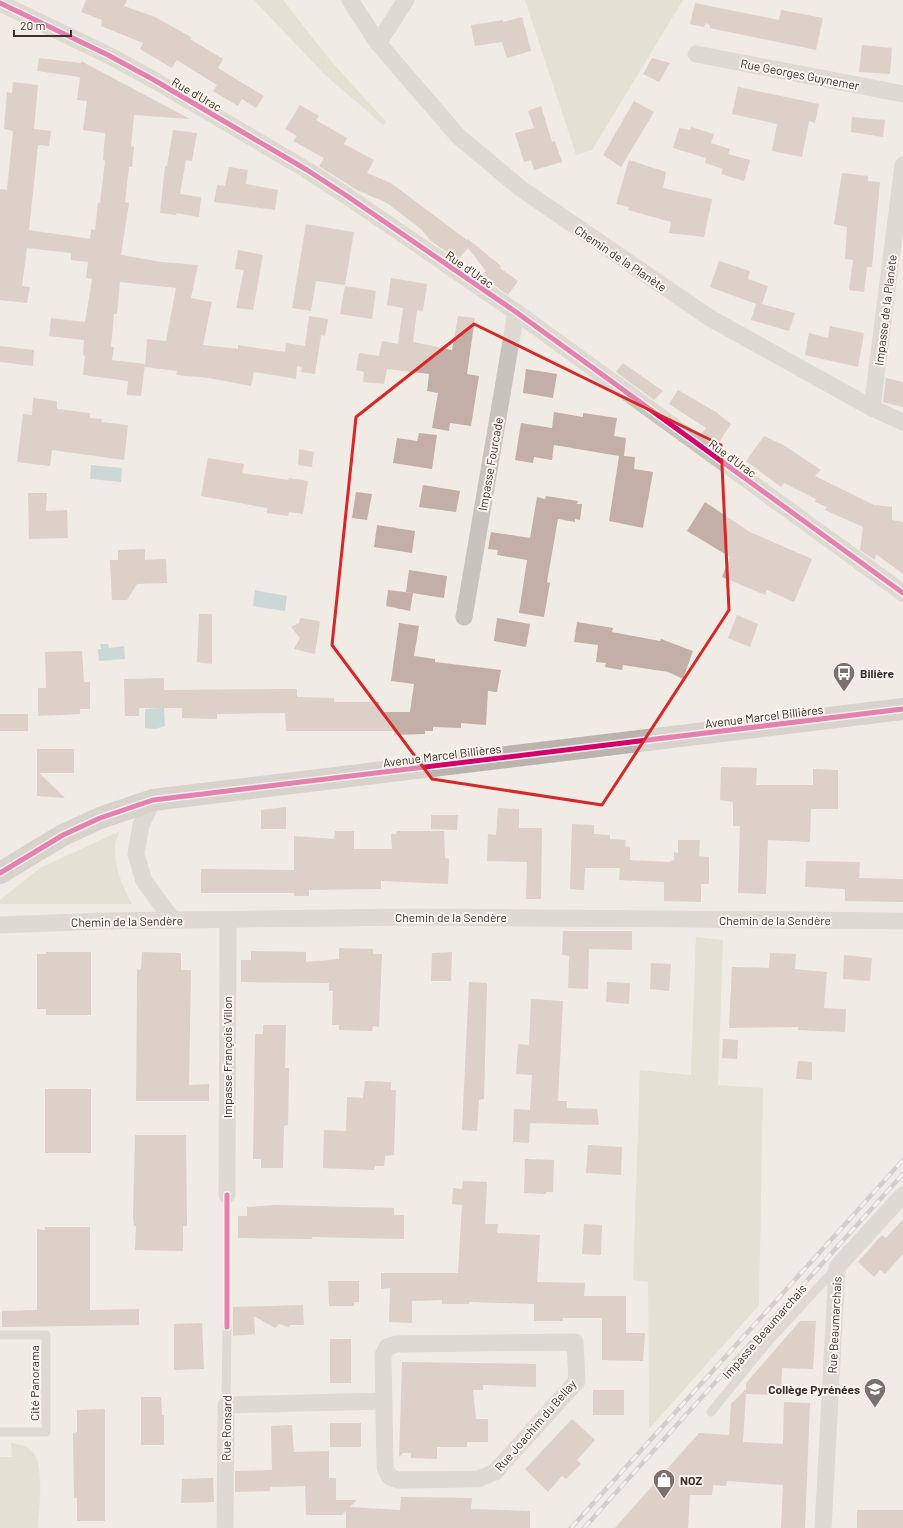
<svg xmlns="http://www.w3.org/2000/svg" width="903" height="1528" font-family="Barlow,sans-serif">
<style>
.green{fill:#d1d6bf}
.water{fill:#a1c2c1}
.building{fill:#c3afa7}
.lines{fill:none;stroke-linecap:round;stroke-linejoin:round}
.lane{stroke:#c9c3be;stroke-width:9}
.street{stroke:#c9c3be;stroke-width:17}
.secondary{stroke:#bab3ae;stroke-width:22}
.rail-casing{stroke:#b1aca8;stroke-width:4.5}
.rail{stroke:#fbf5ee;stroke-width:3;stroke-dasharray:9;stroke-linecap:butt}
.cycleway-casing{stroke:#fbf5ee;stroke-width:8}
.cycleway{stroke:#d6006c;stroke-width:5}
.marked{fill:none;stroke:#d62828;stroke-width:3;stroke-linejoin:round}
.labels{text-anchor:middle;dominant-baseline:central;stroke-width:4;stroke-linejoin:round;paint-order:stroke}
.street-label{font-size:12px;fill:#3b302b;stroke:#fbf5ee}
.poi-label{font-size:12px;font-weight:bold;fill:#3b302b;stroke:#fbf5ee;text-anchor:start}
</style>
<rect width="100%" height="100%" fill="#f0ebe5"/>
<!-- green -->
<g class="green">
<path d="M254 0H283L330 60 386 122 383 125 324 74Z"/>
<path d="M525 0H683L592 150 576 155Z"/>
<path d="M120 831C118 836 115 841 115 846 114 866 123 888 132 904H0V900L40 868Z"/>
<path d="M696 937 723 940 718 1085 763 1088 759 1305 649 1429 648 1282 633 1280 640 1070 691 1075Z"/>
<path d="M11 1443C18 1444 26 1445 32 1451 45 1464 39 1509 38 1528H0V1457H12Z"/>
</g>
<!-- water -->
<g class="water">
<path d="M91 465 122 468 121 482 90 479Z"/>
<path d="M255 590 287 596 285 611 253 606Z"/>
<path d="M100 644H108L109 648 124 646 125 659 99 661 98 649H101Z"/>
<path d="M159 708H164L165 726 155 729 145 728V709Z"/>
</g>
<!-- building -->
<g class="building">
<path d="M86 0H127L124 6 155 17 191 37 190 39 223 59 218 68 264 96 256 108 242 99 238 106 213 91 217 85 177 60 172 68 140 49 143 43 101 26 102 20 81 12Z"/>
<path d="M695 3 779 20 781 10 823 18 816 50 710 28V25L706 23 704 27 690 24Z"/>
<path d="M522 17 531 51 507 58 502 42 475 46 471 25 503 20V22Z"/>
<path d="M862 45 892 48 890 74 859 72Z"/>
<path d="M39 58 81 63V61L190 119 134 115 131 146 134 147 132 167H129L125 202 129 203 121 255 161 262 198 265 191 298 212 302 203 345 238 349V345L285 352 286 343 305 346 309 316 328 319 325 336 321 335 315 374 301 372 302 367 297 366 296 379 254 372 251 386 209 378 176 375 177 371 145 367 147 339 166 341 176 288 120 282 117 314H114L111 347H114L112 360 145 364 141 396 127 395 128 381 83 375 85 356 83 355 84 340 49 336 51 318 85 322 92 279 86 278 88 262 71 260V253L27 248 22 286 30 287 27 303 0 300V189L7 190 13 131 4 129 7 92 12 93 13 82 38 85 34 129 51 131 49 146 38 145 29 230 90 239 91 229 95 230 98 203H100L105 161 103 160 105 133 83 130 87 101 77 100 80 77 37 71Z"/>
<path d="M652 58 670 63 659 82 643 74Z"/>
<path d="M738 87 819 104 815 123 809 121 802 157 772 151 777 124 732 114Z"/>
<path d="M634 101 654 112 621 167 603 155Z"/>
<path d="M300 105 319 116 316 120 347 138 344 144 374 160 367 173 391 183 467 240 468 239 501 266 500 268 518 281 508 295 491 283 492 281 483 274 486 271 468 248 458 260 431 241 421 229 387 203 357 190 319 166 324 158 293 141 297 136 285 129Z"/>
<path d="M541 106 552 142 555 141 562 162 534 170 531 160 524 162 515 133 534 128 528 111Z"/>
<path d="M852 117 885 120 883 137 851 132Z"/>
<path d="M691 127 714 134 711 143 730 149 728 154 750 160 744 181 721 174 723 169 705 163 706 158 673 148 679 128 690 130Z"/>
<path d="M173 130 197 133 192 161 186 160 180 194 201 197 199 217 177 213 176 215 160 213 165 166H167Z"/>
<path d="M629 160 666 172 663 188 712 199 704 237 669 233 671 222 628 210 629 207 616 204Z"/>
<path d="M229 167 248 170 246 184 278 190 275 210 214 202 217 185 225 186Z"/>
<path d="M842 173 868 176V181L880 182 872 267H867L864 292 849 290 853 260 845 259 847 227 834 224Z"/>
<path d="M306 224 354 232 345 285 316 281 311 311 292 308Z"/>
<path d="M238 250 263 255 253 310 236 308 244 270 235 269Z"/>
<path d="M719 261 750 271 748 279 768 286 762 304 795 313 789 331 751 320 756 304 710 287Z"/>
<path d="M391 278 427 284 423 311 417 310 413 342 452 350 458 316 475 318 467 374 479 376 471 426 450 423 449 431 432 428 438 393 427 391 429 374 387 369 384 384 363 382 364 372 356 370 359 353 379 356 382 341 398 344 403 308 387 305Z"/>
<path d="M345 286 376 291 372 319 340 314Z"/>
<path d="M830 326 864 333 858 367 805 355 809 333 828 338Z"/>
<path d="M0 346 34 350 33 366 0 362Z"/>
<path d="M623 363 663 391 654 400 616 372Z"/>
<path d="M526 369 557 374 553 398 523 393Z"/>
<path d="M886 378 903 382V407L883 402Z"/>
<path d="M678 390 716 412 731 424 717 446 701 434 706 428 669 404Z"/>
<path d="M33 398 57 401V409L90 413V418L102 419 101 422 128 425 124 460 52 450 50 466 17 462 23 414 32 415Z"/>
<path d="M554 412 583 417V413L617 418 614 436 626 438 624 456 635 457 634 469 653 472 643 528 609 521 619 456 554 445 552 460 534 457 533 463 515 460 521 423 552 428Z"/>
<path d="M419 433 437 435 432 469 393 463 397 438 417 441Z"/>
<path d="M764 436 785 446 821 470 815 476 874 505 892 507V520L903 522V574L876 554 875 560 860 550 863 527 825 510 827 507 815 502 816 499 784 483 781 487 746 461Z"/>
<path d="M299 449 314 452 312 467 298 465Z"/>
<path d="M208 458 244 464 242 473 288 480 289 478 308 481 303 514 289 512 288 516 267 513V508L201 496Z"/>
<path d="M423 485 460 491 456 512 419 507Z"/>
<path d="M356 492 372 494 367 520 352 518Z"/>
<path d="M28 493H47L46 511 67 510 68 538 29 539Z"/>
<path d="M546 496 578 501 577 504H582L580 520 575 519V522L558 519 547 582 550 583 544 617 519 613 527 560 497 555 498 550 488 549 491 532 530 538 537 497 545 499Z"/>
<path d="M705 502 750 532 812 559 794 602 767 590 765 595 722 577 730 557 687 531Z"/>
<path d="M377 525 415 531 412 553 374 547Z"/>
<path d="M145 549V560L166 559 167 583 137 584 127 600H112L110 560H118V550Z"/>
<path d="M409 570 447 576 444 598 406 592Z"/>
<path d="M388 590 413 593 410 611 386 606Z"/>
<path d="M199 614H212V664L197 662Z"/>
<path d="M737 615 758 624 750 647 728 638Z"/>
<path d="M300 618 320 621 315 654 294 649 300 638 291 627 299 623Z"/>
<path d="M497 618 530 624 526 647 494 641Z"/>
<path d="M577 622 613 628 612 632 660 641 661 639 693 651 683 679 668 672 623 665 622 670 605 667 606 663 596 662 598 645 574 642Z"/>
<path d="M399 623 419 626 414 656 435 659V662L501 670 497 692 488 691 486 725 461 723V728L433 727V731H425V734L394 735V731H286L285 713 217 714V719L182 718V708H139V716H125L124 679 164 678V690L297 689V697L334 698V702H379L380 712H410L414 684 391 681Z"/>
<path d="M82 651 84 682H90V709H80V714L38 716V688H46L45 652Z"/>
<rect x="0" y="714" width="28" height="17"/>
<path d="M37 749H74V773H39L65 798 37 796Z"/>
<path d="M721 767 757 768 756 785H813V769L838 770V809H811L810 842 768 840 766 894 738 893 740 826H733V802L720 800Z"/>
<path d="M286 807V829H261V810Z"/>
<path d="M498 808 519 809V828H542L541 899H526L527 862 487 861 488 834 496 835Z"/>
<path d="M431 815H458L457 830 431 829Z"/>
<path d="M572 824 594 825V834L610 835V839L626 840 625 846 630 847V860L669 862 674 860V852L678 853V840H700L699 856 709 857V884H701V902L664 901V882L619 880 620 868H585L584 890 570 889Z"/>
<path d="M335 831H354V849H392L391 834H396L397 831H444L445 858 449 859 448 884 381 881V889L309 890V896H294V893H201V869L294 870V836L334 839Z"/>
<path d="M806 861 860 862 859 878 903 879V902L845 901V889L805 887Z"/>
<path d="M563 931H632V950L589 949 588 989 568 988 569 956 562 955Z"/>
<path d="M339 948 373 949V954H382L379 1027 373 1026 372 1031 339 1030V1025H332L333 991H329V983L241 982V960H251V951L306 952V962L339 959Z"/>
<path d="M46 952H91V1015H46V1009H37V954H46Z"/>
<path d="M142 952 181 953V970H191L189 1085 209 1084V1101H136L137 970 141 969Z"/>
<path d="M452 952 451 981H431L432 953Z"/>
<path d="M770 953 796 954 795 969 827 972 824 1008 846 1009 845 1032 798 1030V1027L729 1028 732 967 769 968Z"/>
<path d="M844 955 872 958 870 981 843 979Z"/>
<path d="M651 963 671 964 669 991 650 989Z"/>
<path d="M469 982 487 983 484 1099 479 1100 477 1131 462 1130Z"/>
<path d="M607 982 630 983 629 1004 606 1002Z"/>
<path d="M531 999 563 1001 558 1101H567V1108L597 1109 599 1125 530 1123 529 1143 513 1142 514 1109 530 1110 532 1075 516 1074 518 1044 529 1045Z"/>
<path d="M263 1025H286L285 1068H289L288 1125 284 1126 283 1168H261V1159H253L255 1034H263Z"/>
<path d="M723 1039 738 1040 737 1059 722 1058Z"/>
<path d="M798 1061 812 1062V1080L796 1079Z"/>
<path d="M365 1081 391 1082V1090H396L394 1155 385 1156 384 1166H375L374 1170 323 1168 324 1130 346 1131 347 1097 363 1098Z"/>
<rect x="45" y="1089" width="46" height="64"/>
<path d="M135 1135H186L187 1226H183V1251L135 1250 136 1226H134L133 1217Z"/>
<path d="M588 1145 622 1147 621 1175 586 1173Z"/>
<path d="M525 1159 554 1160 553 1192H546V1194L524 1193Z"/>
<path d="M463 1181 487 1182 485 1224H498L497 1233 540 1235 537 1282 585 1283 584 1296H626V1333H645L643 1361 602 1360V1318H563V1321H534V1304L469 1302V1304H442V1300L412 1301V1323L389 1322 390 1288 381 1289V1273H458L462 1205 452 1204 453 1188 462 1189Z"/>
<path d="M276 1205 394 1208V1215H404V1239L312 1237V1239L238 1238V1216H247V1207Z"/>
<path d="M903 1219V1254L885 1274 880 1270 874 1277 858 1262 882 1235 886 1238Z"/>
<path d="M584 1224 602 1225 601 1255 582 1254Z"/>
<path d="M45 1227H90V1310L139 1309V1325L2 1327V1311L37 1310V1229L45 1230Z"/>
<path d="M328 1281H359V1302H354V1306H329Z"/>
<path d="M303 1305 304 1325H290L289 1327 279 1324 275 1328 254 1316 255 1334 233 1336V1307Z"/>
<path d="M800 1321H816L813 1369 782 1368 781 1395 746 1394 743 1442 783 1444 784 1402 810 1403 805 1528H781L783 1485 727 1481 726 1486 713 1485 712 1495H690L688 1528H615L699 1433 729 1435 731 1404 746 1389V1383Z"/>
<path d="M202 1323 204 1369 174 1370V1324Z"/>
<rect x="330" y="1339" width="21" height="44"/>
<path d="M402 1362 536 1364V1387L483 1385V1390H473L476 1419H488V1442H467V1447H437V1459L411 1458V1453H403L399 1457Z"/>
<rect x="593" y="1390" width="31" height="25"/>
<path d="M141 1397H161L162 1415H164V1445H141Z"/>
<path d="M105 1409V1521H77V1498H74L73 1433 77 1432V1410Z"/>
<path d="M572 1419 595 1440 577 1460 581 1464 566 1479 562 1476 548 1492 525 1469Z"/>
<rect x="330" y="1423" width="31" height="24"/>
<path d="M292 1425 294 1452 329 1451V1478H336V1500H357L350 1507 400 1510 401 1497 472 1498 471 1509 530 1511V1528H346V1511L342 1515H306L305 1486 270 1487V1491L235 1492V1471L272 1470 271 1426Z"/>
<path d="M213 1478 214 1502 181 1503 182 1479Z"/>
<rect x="857" y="1510" width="46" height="18"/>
</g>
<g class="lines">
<!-- lane -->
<g class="lane">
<path d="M0 1335H46V1432H0"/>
<path d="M226 1405 227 1327"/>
<path d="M711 1412 767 1343 836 1268"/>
</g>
<!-- street -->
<g class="street">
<path d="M350 0 378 43 458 136 520 188 710 318 872 408 903 422"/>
<path d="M0 3 108 55 154 80 307 170 347 196 516 312 903 593"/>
<path d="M378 43 406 0"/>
<path d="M696 54 903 94"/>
<path d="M872 408 903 165"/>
<path d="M464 617 516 312"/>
<path d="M153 800 141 825 136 854 144 881 173 920"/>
<path d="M0 925 104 921 412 917 903 921"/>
<path d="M227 1195 228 920"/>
<path d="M575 1342 577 1381 495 1472 478 1479 398 1480 390 1477 385 1468 383 1355 387 1347 397 1344Z"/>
<path d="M225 1528 226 1405 383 1401"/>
<path d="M823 1528 837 1267 903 1195"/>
</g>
<!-- secondary -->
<path class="secondary" d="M0 873 63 835 100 818 153 800 903 709"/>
<!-- rail casing -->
<g class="rail-casing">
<g id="rail">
<path d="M571 1528 903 1160"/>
<path d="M584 1528 903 1174"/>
</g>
</g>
<!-- rail -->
<use href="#rail" class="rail"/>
<!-- cycleway casing -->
<g class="cycleway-casing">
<g id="cycleway">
<path d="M0 3 108 55 154 80 307 170 347 196 516 312 903 593"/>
<path d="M0 873 63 835 100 818 153 800 903 709"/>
<path d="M227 1195V1327"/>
</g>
</g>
<!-- cycleway -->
<use href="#cycleway" class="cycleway"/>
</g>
<!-- marked area -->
<path d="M0 0H903V1528H0ZM474 324 721 445 729 610 602 805 432 779 332 645 356 417Z" fill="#f0ebe5" fill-opacity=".55" fill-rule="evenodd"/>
<path class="marked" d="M474 324 721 445 729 610 602 805 432 779 332 645 356 417Z"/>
<!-- icons -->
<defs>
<g id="bus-pin" transform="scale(1.15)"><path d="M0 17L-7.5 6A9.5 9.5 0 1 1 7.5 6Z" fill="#7a716c" stroke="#fbf5ee"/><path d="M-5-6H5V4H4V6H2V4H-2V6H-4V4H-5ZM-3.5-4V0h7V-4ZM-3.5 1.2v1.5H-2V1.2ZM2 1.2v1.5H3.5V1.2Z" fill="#fff"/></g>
<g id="school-pin" transform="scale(1.15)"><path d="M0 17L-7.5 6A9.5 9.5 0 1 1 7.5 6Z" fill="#7a716c" stroke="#fbf5ee"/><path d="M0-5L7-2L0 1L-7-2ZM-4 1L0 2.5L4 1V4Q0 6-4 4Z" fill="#fff"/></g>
<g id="shop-pin" transform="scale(1.15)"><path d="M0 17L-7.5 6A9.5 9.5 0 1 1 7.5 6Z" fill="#7a716c" stroke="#fbf5ee"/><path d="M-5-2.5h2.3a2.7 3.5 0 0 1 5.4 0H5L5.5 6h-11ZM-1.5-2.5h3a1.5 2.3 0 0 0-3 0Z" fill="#fff"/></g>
</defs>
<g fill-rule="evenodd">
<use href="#bus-pin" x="844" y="673"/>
<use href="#school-pin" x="875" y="1389"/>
<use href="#shop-pin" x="664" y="1480"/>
</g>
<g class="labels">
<!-- street labels -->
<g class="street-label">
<text transform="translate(800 74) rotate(11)">Rue Georges Guynemer</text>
<text transform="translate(197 94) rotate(30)">Rue d'Urac</text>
<text transform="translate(621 258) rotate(34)">Chemin de la Planète</text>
<text transform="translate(470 269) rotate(35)">Rue d'Urac</text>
<text transform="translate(885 310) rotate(-83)">Impasse de la Planète</text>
<text transform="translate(733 458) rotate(36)">Rue d'Urac</text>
<text transform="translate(490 464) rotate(-80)">Impasse Fourcade</text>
<text transform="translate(764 716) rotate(-7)">Avenue Marcel Billières</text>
<text transform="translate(442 755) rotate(-7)">Avenue Marcel Billières</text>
<text x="451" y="917">Chemin de la Sendère</text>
<text x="775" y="920">Chemin de la Sendère</text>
<text transform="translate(127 921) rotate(-1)">Chemin de la Sendère</text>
<text transform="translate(227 1057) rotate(-90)">Impasse François Villon</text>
<text transform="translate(834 1325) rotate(-87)">Rue Beaumarchais</text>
<text transform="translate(764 1331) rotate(-49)">Impasse Beaumarchais</text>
<text transform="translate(34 1383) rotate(-90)">Cité Panorama</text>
<text transform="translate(535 1425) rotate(-49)">Rue Joachim du Bellay</text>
<text transform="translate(226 1428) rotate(-89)">Rue Ronsard</text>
</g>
<!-- poi labels -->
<g class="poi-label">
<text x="860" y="673">Bilière</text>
<text x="860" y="1389" text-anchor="end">Collège Pyrénées</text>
<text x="680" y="1480">NOZ</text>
</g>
</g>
<!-- scale -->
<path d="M14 30v6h57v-6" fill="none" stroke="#3b302b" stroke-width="2"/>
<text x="20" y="30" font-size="12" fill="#3b302b" stroke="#fbf5ee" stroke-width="3" paint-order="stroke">20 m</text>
</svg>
